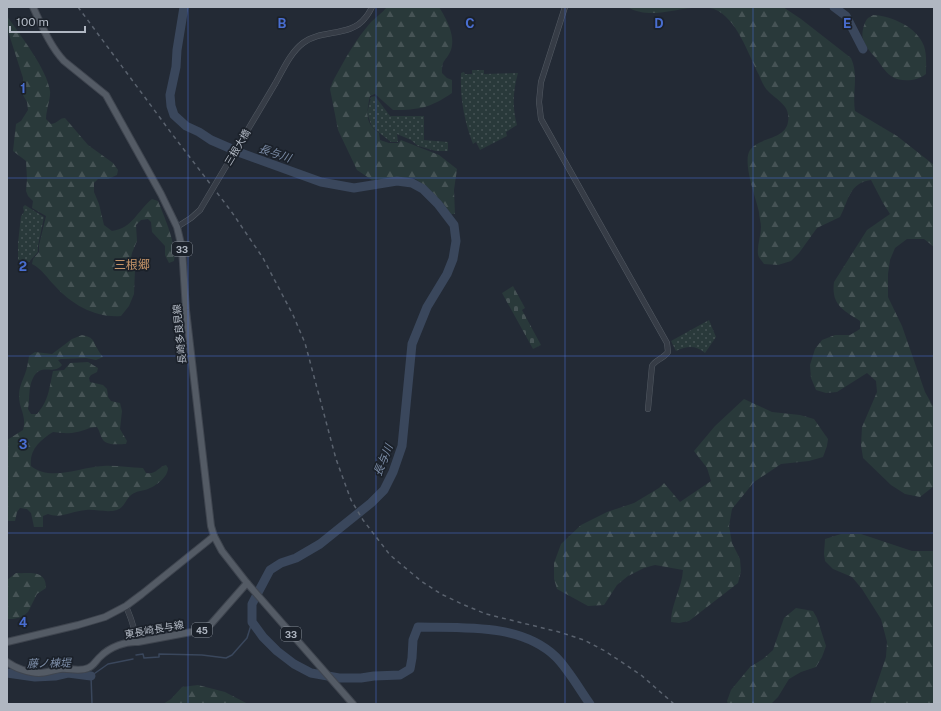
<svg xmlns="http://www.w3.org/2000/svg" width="941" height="711" font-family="'Public Sans','Noto Sans JP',sans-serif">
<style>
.forest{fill:url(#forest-firs)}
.cemetery{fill:url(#cemetery-stones)}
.park{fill:url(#park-dots)}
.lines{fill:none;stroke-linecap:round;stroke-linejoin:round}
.stream{stroke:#3a475c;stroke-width:1.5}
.river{stroke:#3a475c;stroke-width:9}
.minor-casing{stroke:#535a63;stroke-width:6}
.major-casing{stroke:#3f454f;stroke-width:8}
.minor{stroke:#363c46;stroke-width:5}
.major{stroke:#545b65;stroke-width:6}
.rail{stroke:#5a626e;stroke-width:1.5;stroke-dasharray:4 4;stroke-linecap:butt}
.minor-bridge-casing{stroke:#535a63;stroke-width:6;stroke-linecap:butt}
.minor-bridge{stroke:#363c46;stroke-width:5}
.grid{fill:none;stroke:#496ed1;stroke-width:1;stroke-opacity:0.55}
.labels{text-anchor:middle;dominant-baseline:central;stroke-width:3.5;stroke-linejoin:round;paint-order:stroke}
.shield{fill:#1b212a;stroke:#838a94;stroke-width:1}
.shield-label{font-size:9px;font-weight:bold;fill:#b0b7c2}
.street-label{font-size:10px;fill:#b0b7c2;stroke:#1b212a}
.water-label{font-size:11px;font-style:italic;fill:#7c8da7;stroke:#1b212a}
.quarter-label{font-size:12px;fill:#c59468;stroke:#1b212a}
.grid-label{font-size:13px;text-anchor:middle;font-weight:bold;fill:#496ed1;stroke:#1b212a;stroke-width:3.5;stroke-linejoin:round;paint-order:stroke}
</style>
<defs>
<pattern id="forest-firs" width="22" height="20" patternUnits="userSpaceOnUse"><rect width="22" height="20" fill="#29393a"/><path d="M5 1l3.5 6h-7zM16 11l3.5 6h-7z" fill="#465355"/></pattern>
<pattern id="cemetery-stones" width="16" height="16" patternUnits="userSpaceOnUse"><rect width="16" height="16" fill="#29393a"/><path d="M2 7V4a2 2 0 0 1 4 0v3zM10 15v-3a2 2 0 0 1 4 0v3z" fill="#465355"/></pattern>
<pattern id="park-dots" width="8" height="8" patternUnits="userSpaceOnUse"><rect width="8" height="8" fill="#29393a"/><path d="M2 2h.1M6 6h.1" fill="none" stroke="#465355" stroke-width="1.8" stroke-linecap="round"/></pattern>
</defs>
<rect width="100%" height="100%" fill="#232a35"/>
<!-- forest -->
<g class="forest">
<path d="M387 7H439C446 18 456 36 451 50 446 62 442 58 442 73L447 78 452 80V93C430 108 419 110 393 110L375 94 370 96C367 111 364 123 379 133L380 140 389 143H398L401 140 439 155 457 169 454 190 455 214H451L443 203 427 187 414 178 372 180 357 170 338 130 330 89 333 81C344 61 355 40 371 22 376 17 382 13 387 7Z"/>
<path d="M627 7H783L801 19 851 58C859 75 852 93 855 111L897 136 934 165V247L924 239H907L895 248 890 260 888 274V297L902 326 925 392 934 408V486L920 497 905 494 891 485 863 458 861 445 862 427 877 392 876 381 867 373 837 392 826 393 816 390 811 378 810 365 815 349 822 340 835 335H850L860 329V321C843 310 831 305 834 282L867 230 890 214 883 203 871 180C849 183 849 200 840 217L817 228 799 253 791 261 778 265 764 264C762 261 758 257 758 254 757 245 761 236 761 227 761 222 759 217 759 212 756 198 742 162 750 150 759 137 785 140 788 122 791 106 778 101 768 91 764 87 761 80 759 75 748 54 737 18 714 9 707 7 699 7 692 8 668 10 650 19 627 7Z"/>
<path d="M873 15C892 16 917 27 924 46 927 55 926 66 926 74 917 81 901 83 891 76 884 71 880 63 875 57 870 52 865 45 863 39 861 34 864 22 868 18 870 17 872 16 873 15Z"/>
<path d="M7 16C20 35 47 69 50 91 51 97 46 111 46 119L51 124C58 123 59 118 65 118L88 145 113 163 118 170 117 175 108 179H98L94 183V192L99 204 104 225 112 231C133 228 137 211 152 199L158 201C164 216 177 245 174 261L169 263 165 255V246L152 232 151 222 148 219 141 220 136 225 137 241 132 253 130 264 135 270 134 294 129 306 121 316C96 318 72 305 55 286 47 278 42 269 32 264L33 259 39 252V245L46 216 32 208 33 201 28 196 26 191 27 179 26 161 13 151 16 124 21 121 28 110 27 102 23 95V78L7 28Z"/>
<path d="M82 335C94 338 92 339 97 348 99 352 101 354 103 357L96 360 86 358 61 359 58 360 62 365C53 376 41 362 33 378 28 388 30 399 28 409L31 414H37C49 400 49 389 53 371L64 370 70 363 88 362 98 368 97 372 91 375 89 378 90 382 103 385 107 389 108 397 111 401 120 403 122 411 120 429 127 441 126 444C120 444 108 446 103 440 100 436 100 431 97 427 89 427 84 431 77 432 69 434 61 433 53 432 40 440 29 450 31 466 51 482 80 467 103 466 116 465 129 468 143 468L146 473C156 475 158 467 166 465L168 468C168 477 156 486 148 489 142 491 136 491 131 495 125 500 125 507 117 510 107 513 96 509 86 510 72 511 61 519 48 514L43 516V527H34L31 513 27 509 20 508 17 512 15 521H7V440L23 430C27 416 19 409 19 396 19 387 22 382 25 374 27 369 28 362 29 356L35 352 52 354 72 339Z"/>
<path d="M744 399 772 412 800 415 814 419 828 439 827 446 823 457 809 461 781 464 754 482 732 509 729 526 732 543 740 559 741 571 738 583 689 621 679 623 671 622C671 604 682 588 683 570L655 565 644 568 628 576 617 585 604 605 588 606 557 589 554 579V563L561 544 581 525 607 512 634 503 659 488 664 483 680 502 711 481 707 468 694 451 715 426Z"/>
<path d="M841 534H861L912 551H934V704H870L886 657 887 642 881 619 862 589 852 577 833 569 825 561 824 554 825 539Z"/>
<path d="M16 573C29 574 46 569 46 588L37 594 28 612 22 617 13 619H7V580Z"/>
<path d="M796 608 813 611 817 618 826 646 822 657 816 667 801 672 789 679 778 697 771 704H728L727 701 731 690 750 667 763 659 773 650 784 618Z"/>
<path d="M198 685 225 692 248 704H163L171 699 182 687Z"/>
</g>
<!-- cemetery -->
<path class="cemetery" d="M513 286 525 308 522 310 541 345 533 349 502 293Z"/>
<!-- park -->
<g class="park">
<path d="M472 70H484V74L518 73C513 91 512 107 517 125L506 132 507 136 480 150 476 142 473 144C464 120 460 98 461 73L464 72 465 74H472Z"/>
<path d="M375 96 390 116H424V140L448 142V151H436L418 146 411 140 397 134 398 142H391L372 127 367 113 371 97Z"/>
<path d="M25 205 44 217 38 246V252L29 262 18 260V243L21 216 24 212 23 207Z"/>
<path d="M709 320 716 337 705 353C696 345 687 346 676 351L671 341Z"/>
</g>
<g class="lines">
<!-- stream -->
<g class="stream">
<path d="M136 655 143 654 144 658 159 657V654L202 655 226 658 232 655 247 638 252 622"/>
<path d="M92 704 91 676 108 664 133 659"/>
</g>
<!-- river -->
<g class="river">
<path d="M184 7 177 50 176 67 170 95 171 106 174 115 186 126 199 132 211 140 241 153 321 182 354 188 397 181 412 183 423 189 438 204 454 225 456 241 453 259 447 274 427 307 412 344 402 446 393 472 384 490 371 503 320 544 296 558 281 563 270 570 252 604V622L263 637 277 651 294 664 311 673 339 678H361L374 676 400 675 410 669 412 658 413 640 418 627C463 628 521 623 556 657 568 669 580 690 590 704"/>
<path d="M834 7 846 16 863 49"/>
<path d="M7 673 35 677 55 676 68 673 91 676"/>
</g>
<!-- minor casing -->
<g class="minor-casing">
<g id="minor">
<path d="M565 7 541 82 539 102 541 119 667 343 668 352C663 359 655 360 652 366L648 409"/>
<path d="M275 84C283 70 290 53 303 43 321 29 351 37 365 18 368 15 370 11 372 7"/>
<path d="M177 227 191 218 200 210"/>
<path d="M126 606 131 619 138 642"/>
</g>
</g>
<!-- major casing -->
<g class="major-casing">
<g id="major">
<path d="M33 7C42 26 50 46 64 61L106 95 161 194 177 227 182 248 186 310 211 526 214 536 222 551 247 583 353 704"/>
<path d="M7 642 78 625 105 617 126 606 142 594 214 536"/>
<path d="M7 662C15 668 29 673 39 673 46 673 53 670 60 669 69 668 80 672 88 668 94 666 96 660 101 656 110 647 126 641 138 642L202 630 211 624 247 583"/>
</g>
</g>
<!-- minor -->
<use href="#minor" class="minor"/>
<!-- major -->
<use href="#major" class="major"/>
<!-- rail -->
<path class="rail" d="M78 7 172 134 231 211 263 258 293 315 305 343 336 459 351 500 363 520 390 555 421 581 441 594 462 604 486 614 559 632 584 640 605 651 641 675 674 704"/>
<!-- minor-bridge casing -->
<g class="minor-bridge-casing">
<path id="minor-bridge" d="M200 210 275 84"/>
</g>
<!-- minor-bridge -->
<use href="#minor-bridge" class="minor-bridge"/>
</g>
<!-- grid -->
<path class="grid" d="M188 7V704M376 7V704M565 7V704M753 7V704M7 178H934M7 356H934M7 533H934"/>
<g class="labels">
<!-- shield labels -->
<g class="shield">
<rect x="172" y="242" width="20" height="14" rx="3"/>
<rect x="192" y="623" width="20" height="14" rx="3"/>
<rect x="281" y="627" width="20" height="14" rx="3"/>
</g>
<g class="shield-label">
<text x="182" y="249">33</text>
<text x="202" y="630">45</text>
<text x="291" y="634">33</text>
</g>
<!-- street labels -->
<g class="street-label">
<text transform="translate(237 147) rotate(-59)">三根大橋</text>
<text transform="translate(179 334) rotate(-96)">長崎多良見線</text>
<text transform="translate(154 629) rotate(-10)">東長崎長与線</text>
</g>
<!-- water labels -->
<g class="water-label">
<text transform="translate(275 153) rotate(19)">長与川</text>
<text transform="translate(383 460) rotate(-68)">長与川</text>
<text transform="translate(49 663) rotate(-1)">藤ノ棟堤</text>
</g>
<!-- quarter labels -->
<g class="quarter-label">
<text x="132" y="265">三根郷</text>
</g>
</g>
<g class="grid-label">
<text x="282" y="28">B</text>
<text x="470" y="28">C</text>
<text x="659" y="28">D</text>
<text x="847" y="28">E</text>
<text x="23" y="93">1</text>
<text x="23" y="271">2</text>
<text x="23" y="449">3</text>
<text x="23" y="627">4</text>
</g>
<!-- border -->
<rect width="941" height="711" fill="none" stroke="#b0b7c2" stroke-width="16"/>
<!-- scale -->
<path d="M10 26v6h75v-6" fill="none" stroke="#b0b7c2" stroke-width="2"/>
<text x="16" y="26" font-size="12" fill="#b0b7c2" stroke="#1b212a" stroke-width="3" paint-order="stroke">100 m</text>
</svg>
